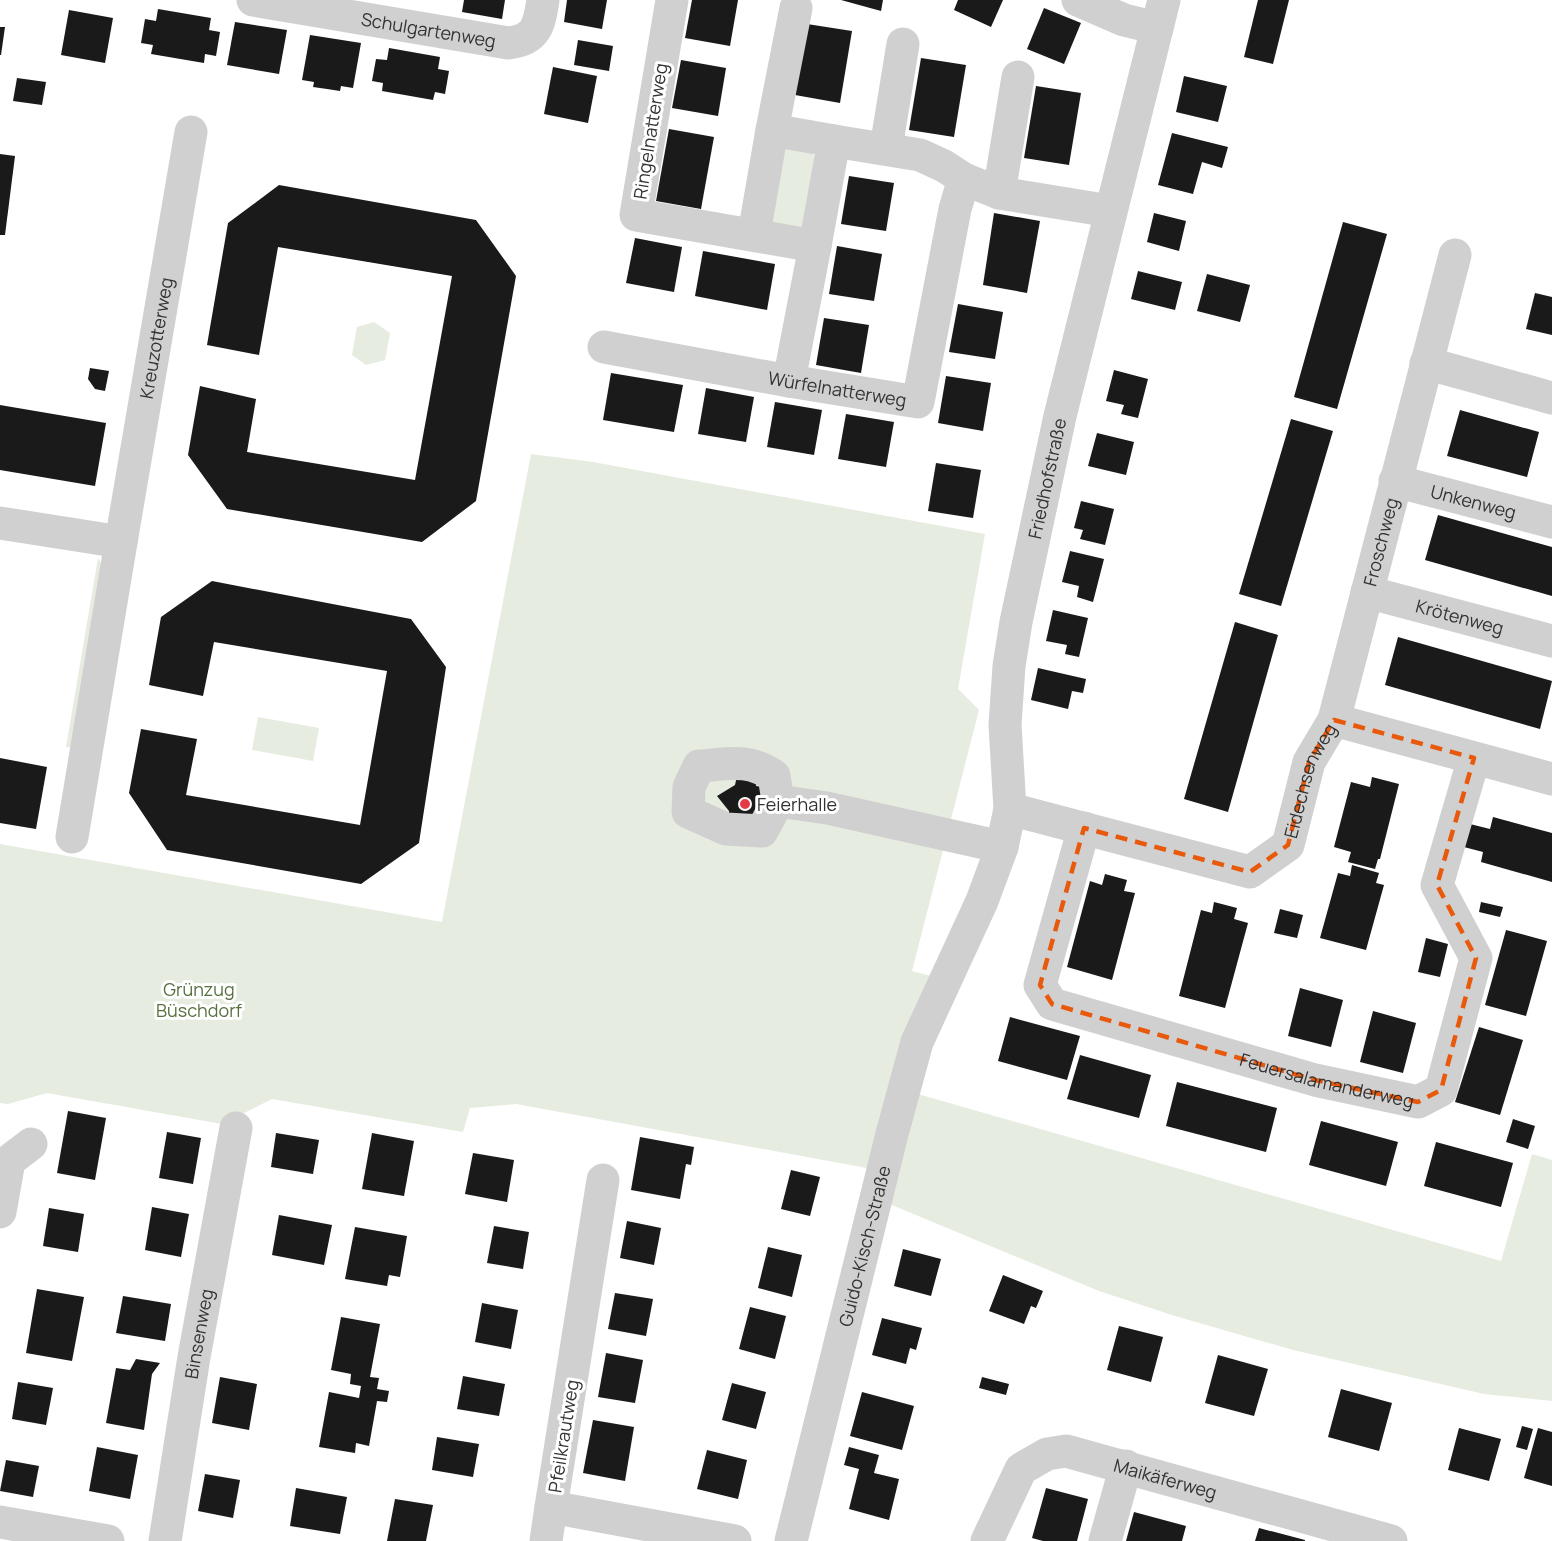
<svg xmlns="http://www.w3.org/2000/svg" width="1552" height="1541" font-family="Manrope,sans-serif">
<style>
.green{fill:#e6ecdf}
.building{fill:#1a1a1a}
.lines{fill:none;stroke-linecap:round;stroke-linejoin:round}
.minor{stroke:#d0d0d0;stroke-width:33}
.marked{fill:none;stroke:#e8590c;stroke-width:4.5;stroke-dasharray:12 8;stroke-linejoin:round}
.poi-dot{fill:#e63946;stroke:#fff;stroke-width:2}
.labels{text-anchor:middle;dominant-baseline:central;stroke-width:6;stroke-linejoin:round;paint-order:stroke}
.street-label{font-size:18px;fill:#333;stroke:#fff}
.poi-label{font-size:18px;fill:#333;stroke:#fff;text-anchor:start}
.park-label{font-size:18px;fill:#56703f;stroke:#fff}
</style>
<rect width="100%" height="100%" fill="#fff"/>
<!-- green -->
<g class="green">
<path d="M790 144 805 146 815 156 804 230 767 221 778 152Z"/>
<path d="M374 322 390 333 385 360 366 365 352 355 357 327Z"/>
<path d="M531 454 593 462 985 534 958 689 979 710 912 971 931 976 867 1168 516 1104 470 1108 463 1132 272 1099 222 1124 47 1093 8 1104 0 1103V844L442 922Z"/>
<path d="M98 558 103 567 75 748 66 747Z"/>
<path d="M258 717 319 728 313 761 252 750Z"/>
<path d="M904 1090 1501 1261 1532 1154 1552 1160V1401L1484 1394 1293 1350 1175 1316 1099 1291 887 1203Z"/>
</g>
<!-- building -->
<g class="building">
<path d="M464 0H505L502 19 462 12Z"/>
<path d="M567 0H607L602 29 564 22Z"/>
<path d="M692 0H738L730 46 685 38Z"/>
<path d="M841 0H883L881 11Z"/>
<path d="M958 0H1003L991 27 954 10Z"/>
<path d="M1258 0H1289L1273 64 1244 57Z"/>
<path d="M1044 8 1081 23 1064 64 1027 49Z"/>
<path d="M158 9 211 18 209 30 220 32 216 56 205 54 204 63 151 54 153 45 141 43 145 19 156 21Z"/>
<path d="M69 10 113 18 105 63 61 55Z"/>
<path d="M235 22 287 30 279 74 227 65Z"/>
<path d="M807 24 852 31 840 103 795 95Z"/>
<path d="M0 27H5L1 55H0Z"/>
<path d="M310 35 361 43 353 88 341 86 340 91 327 89 313 87 314 82 302 80Z"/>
<path d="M578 40 613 46 609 71 574 65Z"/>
<path d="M389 48 440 57 438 69 449 71 445 94 435 92 433 100 382 91 383 83 372 81 376 59 387 60Z"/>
<path d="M921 58 966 65 954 137 909 130Z"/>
<path d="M681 60 726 68 718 116 672 108Z"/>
<path d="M553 67 597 76 588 123 544 114Z"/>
<path d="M1184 76 1227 86 1218 122 1176 112Z"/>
<path d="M17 78 46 82 42 105 13 101Z"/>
<path d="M1036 86 1081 93 1069 165 1024 158Z"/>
<path d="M669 129 714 137 701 209 656 201Z"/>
<path d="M1172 133 1228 147 1222 168 1202 162 1193 194 1158 185Z"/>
<path d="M0 154 15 156 5 235H0Z"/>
<path d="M849 176 894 183 886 231 841 224Z"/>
<path d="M279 185 476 220 516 276 476 501 422 542 227 509 188 455 200 386 256 399 247 452 415 480 452 276 278 247 259 355 207 345 228 223Z"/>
<path d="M994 213 1040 221 1027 293 983 285Z"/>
<path d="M1154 213 1186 221 1179 251 1147 242Z"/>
<path d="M1343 222 1387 234 1337 409 1294 397Z"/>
<path d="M635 238 682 247 674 292 626 283Z"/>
<path d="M837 246 882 254 874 301 829 294Z"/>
<path d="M703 251 775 264 767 310 695 296Z"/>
<path d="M1138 271 1182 282 1175 310 1131 299Z"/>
<path d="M1207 274 1250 285 1240 322 1197 311Z"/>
<path d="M1535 293 1552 297V335L1526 329Z"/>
<path d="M958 304 1003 312 995 359 949 352Z"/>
<path d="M824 318 869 325 861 373 816 365Z"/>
<path d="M90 368 109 371 105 391 95 389 88 379Z"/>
<path d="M1114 370 1148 379 1138 418 1121 414 1124 405 1106 401Z"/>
<path d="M611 373 683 385 674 432 603 420Z"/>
<path d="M946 376 991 383 983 431 938 423Z"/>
<path d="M706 388 754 397 746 442 698 434Z"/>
<path d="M775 402 822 410 814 455 767 447Z"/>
<path d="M0 405 106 423 95 486 0 470Z"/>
<path d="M1460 410 1539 432 1527 477 1447 456Z"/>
<path d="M846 414 894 422 886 467 838 459Z"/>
<path d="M1291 419 1333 431 1281 606 1239 594Z"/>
<path d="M1097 433 1134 442 1126 475 1088 466Z"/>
<path d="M936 463 981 470 973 518 928 511Z"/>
<path d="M1081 501 1114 509 1105 545 1080 539 1083 530 1074 528Z"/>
<path d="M1438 515 1552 547V596L1425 560Z"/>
<path d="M1070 551 1104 559 1093 602 1077 597 1079 586 1062 582Z"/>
<path d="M212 581 411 619 446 667 419 843 361 884 167 850 129 793 141 729 197 739 186 795 360 825 387 671 214 642 203 696 149 685 161 617Z"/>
<path d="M1053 610 1088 618 1079 657 1065 654 1067 645 1046 641Z"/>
<path d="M1235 622 1278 635 1228 812 1184 799Z"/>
<path d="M1398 637 1552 681 1540 729 1385 685Z"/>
<path d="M1038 668 1086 679 1083 693 1072 691 1068 709 1031 700Z"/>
<path d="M0 758 47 767 36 829 0 823Z"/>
<path d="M738 771 758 773 756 786 769 788 765 819 729 824V811L717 796 735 785Z"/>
<path d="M1372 777 1399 784 1380 859H1378L1375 869 1348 862 1351 852 1334 847 1351 782 1370 787Z"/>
<path d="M1493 817 1552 833V882L1481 862 1483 852 1460 846 1466 823 1490 829Z"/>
<path d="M1352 865 1379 873 1376 883 1384 885 1366 950 1320 938 1338 873 1350 876Z"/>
<path d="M1105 874 1127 880 1124 891 1135 893 1112 980 1067 967 1090 881 1102 885Z"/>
<path d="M1214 902 1237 908 1234 919 1248 923 1225 1008 1179 996 1201 910 1212 913Z"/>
<path d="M1481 902 1503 907 1500 917 1479 912Z"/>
<path d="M1280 909 1303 915 1297 938 1274 933Z"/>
<path d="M1506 930 1547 941 1526 1016 1485 1005Z"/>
<path d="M1426 938 1448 944 1440 977 1418 972Z"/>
<path d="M1300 988 1343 1000 1331 1047 1288 1036Z"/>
<path d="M1373 1011 1416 1023 1403 1073 1360 1062Z"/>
<path d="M1010 1017 1080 1036 1067 1080 998 1061Z"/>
<path d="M1479 1027 1523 1040 1500 1115 1455 1102Z"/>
<path d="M1080 1055 1151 1075 1139 1118 1067 1099Z"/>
<path d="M1177 1082 1277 1108 1266 1152 1166 1126Z"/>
<path d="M68 1111 106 1118 95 1180 57 1173Z"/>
<path d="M1513 1119 1535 1126 1528 1149 1506 1142Z"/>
<path d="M1321 1121 1398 1142 1386 1186 1309 1165Z"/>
<path d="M167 1132 201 1138 193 1184 159 1178Z"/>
<path d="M276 1133 319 1140 313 1174 271 1167Z"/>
<path d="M372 1133 414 1141 404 1196 362 1189Z"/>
<path d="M640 1137 694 1147 691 1165 686 1164 680 1199 631 1190Z"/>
<path d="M1436 1142 1513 1163 1501 1207 1424 1186Z"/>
<path d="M473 1153 514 1160 507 1202 465 1194Z"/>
<path d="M791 1170 820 1177 810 1216 781 1209Z"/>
<path d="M152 1207 189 1214 181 1257 145 1250Z"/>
<path d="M49 1208 84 1214 78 1252 43 1246Z"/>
<path d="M279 1215 332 1225 324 1265 272 1255Z"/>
<path d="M627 1221 661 1228 654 1265 620 1258Z"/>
<path d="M494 1226 529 1232 523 1269 487 1263Z"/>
<path d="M355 1227 407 1236 400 1277 389 1275 387 1286 345 1279Z"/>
<path d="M768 1247 802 1255 792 1297 758 1288Z"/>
<path d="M903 1249 941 1259 931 1296 894 1286Z"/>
<path d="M1003 1275 1043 1291 1036 1308 1031 1306 1024 1324 989 1311Z"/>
<path d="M37 1289 84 1297 72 1361 26 1353Z"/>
<path d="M615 1293 653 1299 646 1336 608 1329Z"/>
<path d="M123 1296 171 1304 165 1341 116 1333Z"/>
<path d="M482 1303 518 1310 511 1349 475 1342Z"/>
<path d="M750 1307 786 1316 775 1359 739 1349Z"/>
<path d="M341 1317 380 1324 370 1377 379 1378 377 1389 389 1391 387 1402 377 1401 369 1446 356 1443 355 1453 319 1447 329 1392 359 1398 361 1386 350 1384 351 1374 331 1370Z"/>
<path d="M882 1318 922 1328 916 1350 910 1348 906 1364 872 1355Z"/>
<path d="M1119 1326 1163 1337 1151 1382 1107 1370Z"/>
<path d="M606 1353 643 1360 635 1403 598 1397Z"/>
<path d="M1218 1355 1268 1369 1254 1416 1205 1403Z"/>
<path d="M136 1359 160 1363 152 1374 144 1430 106 1423 116 1368 130 1370Z"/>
<path d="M463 1376 505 1384 499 1416 457 1409Z"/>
<path d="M220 1377 257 1384 249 1430 212 1423Z"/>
<path d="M982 1377 1009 1384 1006 1395 979 1388Z"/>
<path d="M18 1382 53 1388 46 1425 12 1419Z"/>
<path d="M732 1383 766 1392 756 1429 722 1420Z"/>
<path d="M1341 1389 1392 1403 1379 1451 1328 1437Z"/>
<path d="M862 1392 914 1406 902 1450 850 1436Z"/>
<path d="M593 1420 634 1427 625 1481 583 1473Z"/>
<path d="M1522 1426 1533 1429 1527 1450 1516 1447Z"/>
<path d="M1459 1428 1501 1439 1489 1481 1448 1470Z"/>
<path d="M1538 1428 1552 1432V1486L1524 1478Z"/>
<path d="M437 1437 479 1444 473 1477 432 1470Z"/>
<path d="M97 1447 138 1455 130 1499 89 1491Z"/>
<path d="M849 1447 879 1455 874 1473 899 1479 889 1520 849 1509 859 1469 844 1465Z"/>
<path d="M707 1450 747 1460 738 1499 697 1489Z"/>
<path d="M6 1460 39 1466 33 1497 0 1491Z"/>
<path d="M205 1474 240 1480 233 1518 198 1511Z"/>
<path d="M296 1488 347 1497 340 1534 290 1526Z"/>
<path d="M1046 1488 1088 1499 1077 1541H1043L1032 1538Z"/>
<path d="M395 1499 433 1505 426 1541H387Z"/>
<path d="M1134 1512 1186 1526 1182 1541H1126Z"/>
<path d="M1259 1528 1305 1540V1541H1255Z"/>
</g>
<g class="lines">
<!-- minor -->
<g class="minor">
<path id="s1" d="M253 0 508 43C537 40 539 25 543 0"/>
<path d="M672 0 636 215 815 246 834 141 920 155 944 166 964 179 999 193 1110 211"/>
<path d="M1078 0 1124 20 1157 28"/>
<path d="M772 130 796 8"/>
<path d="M886 148 903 44"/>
<path d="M999 193 1018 77"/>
<path d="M754 234 772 130 834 141"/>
<path id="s2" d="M604 347 789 381 918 402 955 209 964 179"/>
<path d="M1426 363 1552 398"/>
<path d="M789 381 815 246"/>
<path id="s3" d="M1395 481 1552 522"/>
<path d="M0 523 121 542 72 837"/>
<path id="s4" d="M121 542 191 132"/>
<path id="s5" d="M1367 592 1552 641"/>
<path id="s6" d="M1334 720 1455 255"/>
<path d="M778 801 762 831 726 829 688 812 689 787 699 766C728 764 749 758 774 776L778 801 827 808 1002 847"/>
<path id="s7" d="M1010 809 1250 872 1288 845 1309 762 1334 720 1552 779"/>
<path id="s8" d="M1084 828 1040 985 1052 1004 1315 1080 1418 1102 1441 1090 1476 958 1437 885 1474 758"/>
<path d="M603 1180 551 1507 735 1541"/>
<path d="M0 1212 9 1161 31 1144"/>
<path d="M0 1522 108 1541"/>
<path id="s9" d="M165 1541 194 1357 236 1128"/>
<path d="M546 1541 551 1507"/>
<path id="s10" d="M791 1541 892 1134 917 1042 982 901 1002 847 1010 809 1005 725 1009 666 1016 622 1060 416 1164 0"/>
<path id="s11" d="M987 1541 1021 1469 1047 1454 1066 1451 1391 1541"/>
<path d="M1105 1541 1126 1466"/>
</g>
</g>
<!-- marked area -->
<path class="marked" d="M1334 720 1474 758 1437 885 1476 958 1441 1090 1418 1102 1315 1080 1052 1004 1040 985 1084 828 1250 872 1288 845 1309 762Z"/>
<!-- markers -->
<circle class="poi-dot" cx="745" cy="804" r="6"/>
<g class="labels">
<!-- street labels -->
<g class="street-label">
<text stroke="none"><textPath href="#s1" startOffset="178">Schulgartenweg</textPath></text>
<text transform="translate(650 131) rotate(-81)">Ringelnatterweg</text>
<text stroke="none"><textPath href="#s4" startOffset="207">Kreuzotterweg</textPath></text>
<text stroke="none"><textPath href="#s2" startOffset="237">Würfelnatterweg</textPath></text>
<text stroke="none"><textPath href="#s10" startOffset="1101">Friedhofstraße</textPath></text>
<text stroke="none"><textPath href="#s3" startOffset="81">Unkenweg</textPath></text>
<text stroke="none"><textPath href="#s6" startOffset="184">Froschweg</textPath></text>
<text stroke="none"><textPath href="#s5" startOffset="96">Krötenweg</textPath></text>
<text stroke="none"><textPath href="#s7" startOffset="363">Eidechsenweg</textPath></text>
<text stroke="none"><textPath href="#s8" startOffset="471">Feuersalamanderweg</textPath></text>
<text stroke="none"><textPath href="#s10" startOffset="304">Guido-Kisch-Straße</textPath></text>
<text stroke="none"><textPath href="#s9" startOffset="210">Binsenweg</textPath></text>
<text transform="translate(563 1436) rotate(-81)">Pfeilkrautweg</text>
<text stroke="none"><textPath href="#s11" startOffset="232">Maikäferweg</textPath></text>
</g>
<!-- poi labels -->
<g class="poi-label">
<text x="757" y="804">Feierhalle</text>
</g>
<!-- park labels -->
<g class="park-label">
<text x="199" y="989">Grünzug<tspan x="199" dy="21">Büschdorf</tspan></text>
</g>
</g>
</svg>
